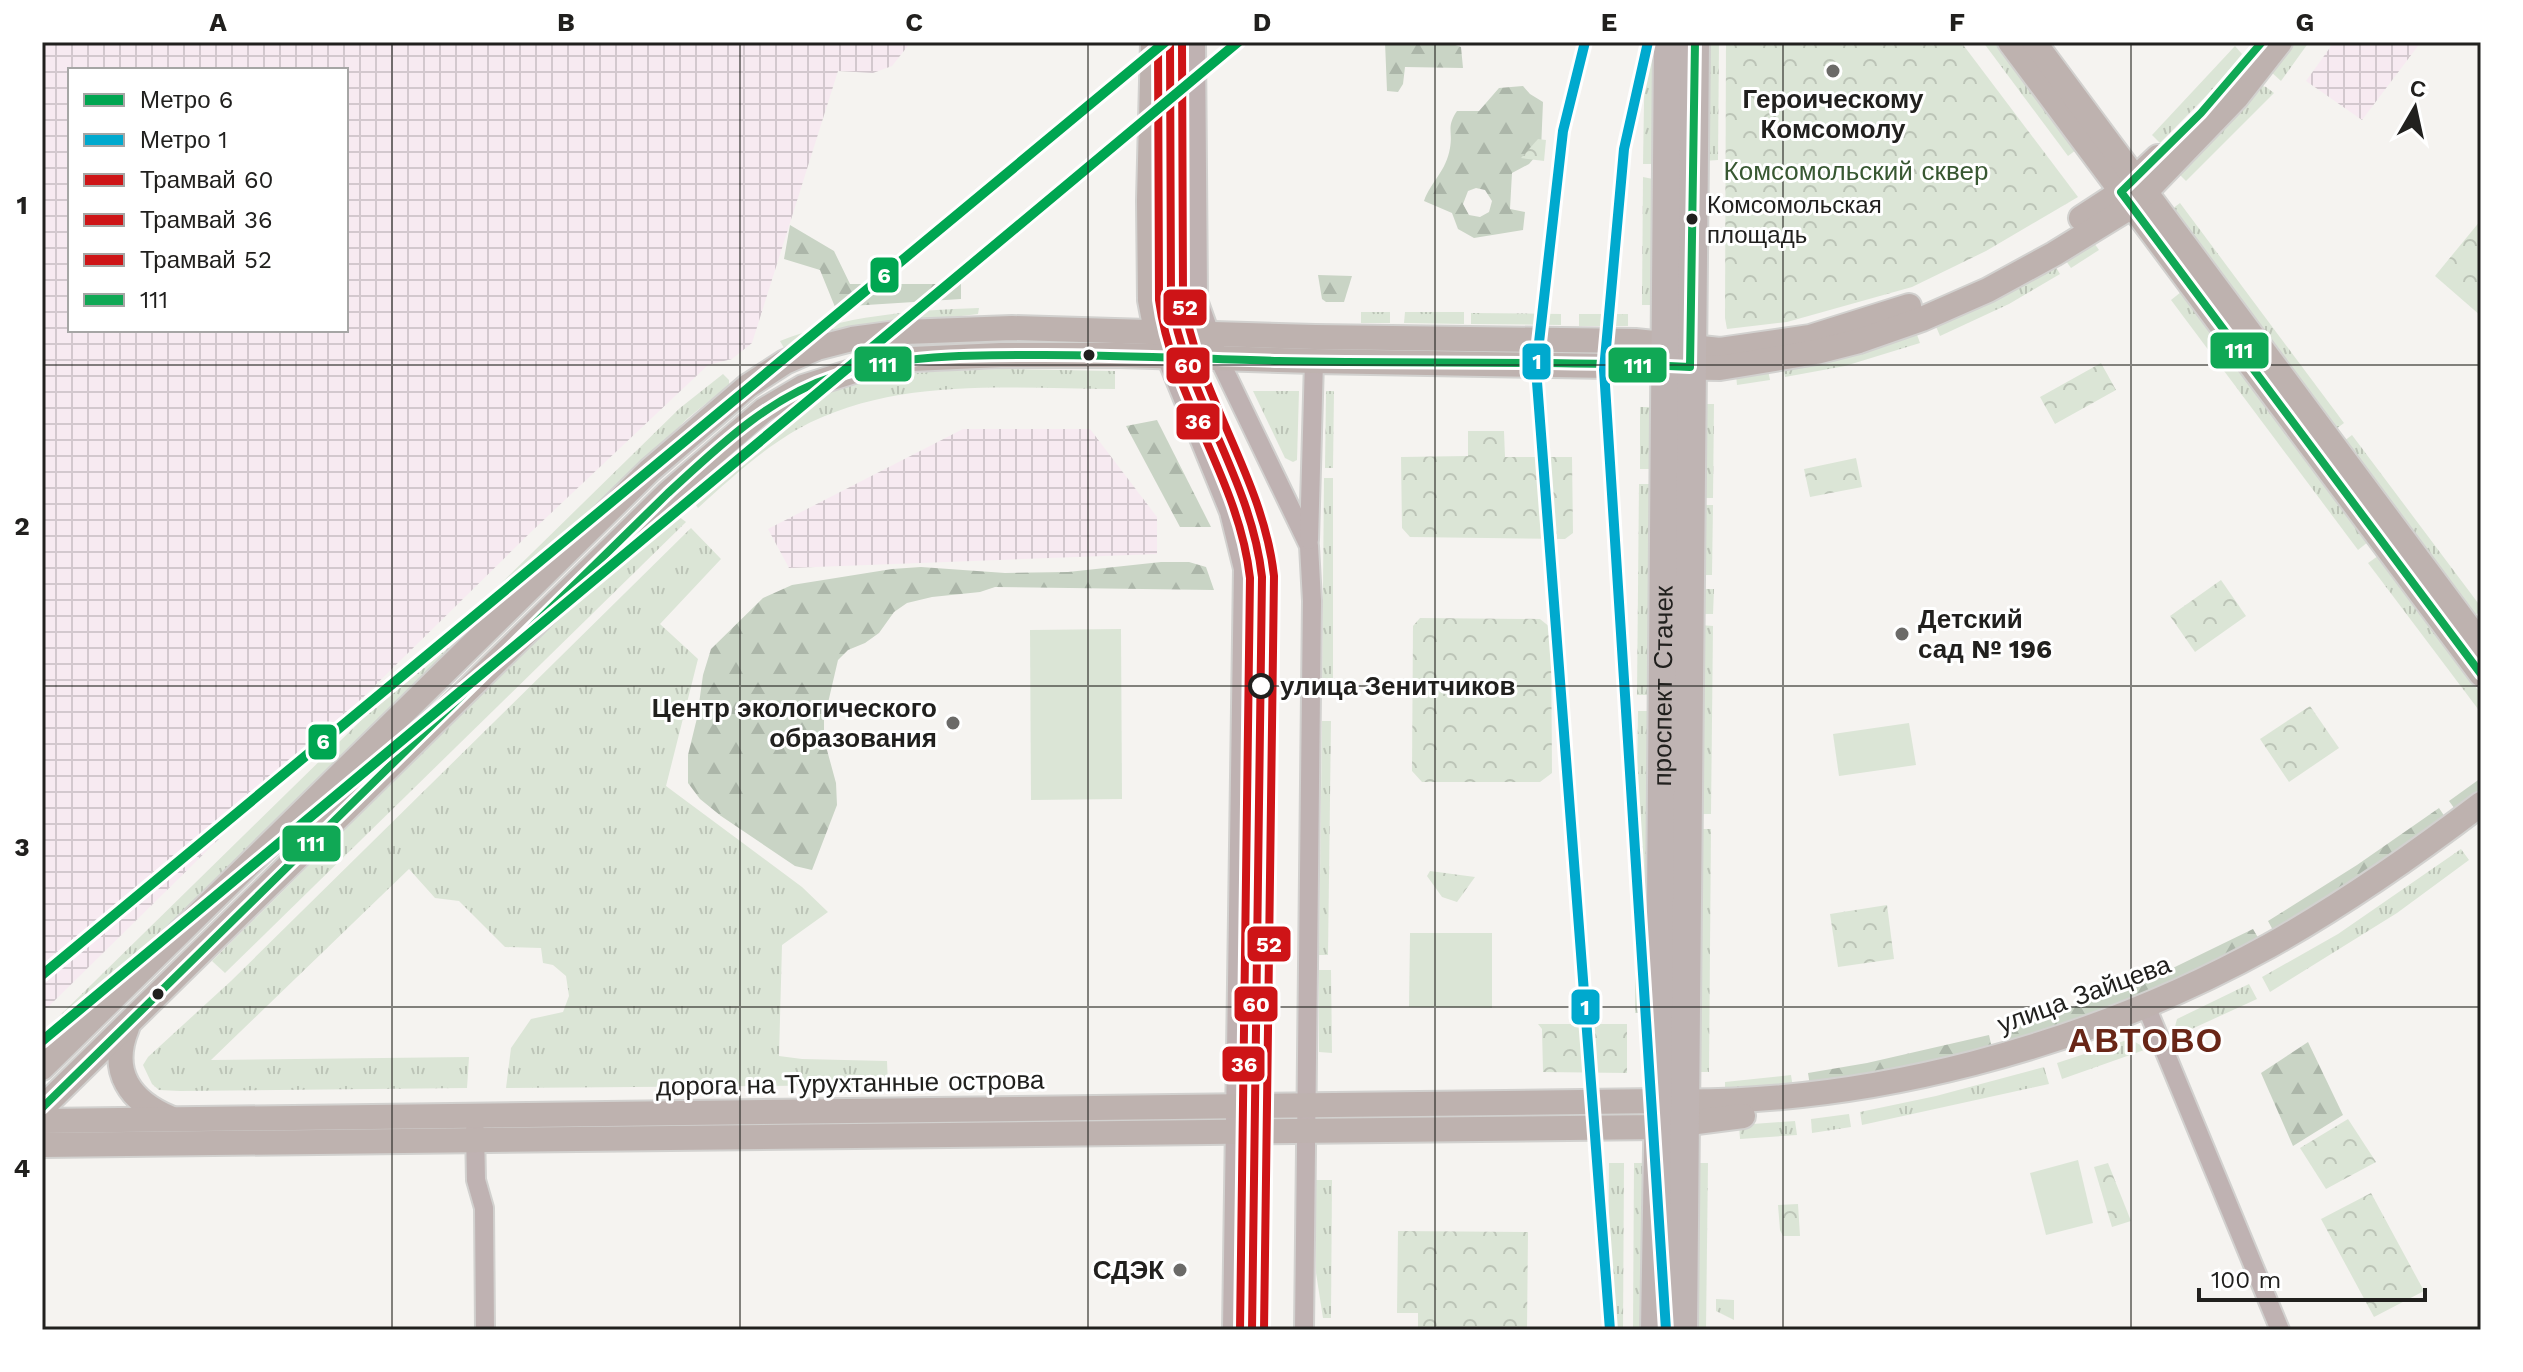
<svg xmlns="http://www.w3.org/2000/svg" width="2523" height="1372" font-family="'Work Sans',sans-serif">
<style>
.industrial{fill:url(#industrial-grid);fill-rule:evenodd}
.grass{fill:url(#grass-tufts)}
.forest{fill:url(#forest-firs);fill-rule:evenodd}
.park{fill:url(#park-crowns)}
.garden{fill:#dbe5d6}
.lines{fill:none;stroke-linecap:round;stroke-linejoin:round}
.street-casing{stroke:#d2d1cf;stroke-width:22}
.secondary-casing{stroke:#d2d1cf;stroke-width:28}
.primary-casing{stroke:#d2d1cf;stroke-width:32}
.street{stroke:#bfb2b2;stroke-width:18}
.secondary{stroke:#beb2af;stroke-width:24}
.primary{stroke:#bfb4b3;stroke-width:28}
.bus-1-casing{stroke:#fff;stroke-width:14}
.bus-1{stroke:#10a855;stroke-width:8}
.tram-1-casing{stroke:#fff;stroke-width:14}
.tram-2-casing{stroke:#fff;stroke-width:14}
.tram-3-casing{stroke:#fff;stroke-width:14}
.tram-1{stroke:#ce1417;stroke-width:8}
.tram-2{stroke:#ce1417;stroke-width:8}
.tram-3{stroke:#ce1417;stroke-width:8}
.metro-1-casing{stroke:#fff;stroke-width:16}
.metro-2-casing{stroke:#fff;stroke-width:16}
.metro-1{stroke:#00a651;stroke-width:10}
.metro-2{stroke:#00a9ce;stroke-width:10}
.grid{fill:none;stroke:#21201e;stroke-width:2;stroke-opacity:0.55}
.poi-dot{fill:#6b6a68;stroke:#fff;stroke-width:3}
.bus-dot{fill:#21201e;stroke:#fff;stroke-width:3}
.stop-dot{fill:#fff;stroke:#21201e;stroke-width:4}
.labels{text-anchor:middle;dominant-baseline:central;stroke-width:6;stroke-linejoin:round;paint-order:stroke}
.bus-label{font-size:24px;fill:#21201e;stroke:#fff;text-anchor:start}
.poi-label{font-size:26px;font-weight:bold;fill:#21201e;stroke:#fff;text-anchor:end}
.park-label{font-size:26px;fill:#385832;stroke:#fff}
.stop-label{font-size:26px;font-weight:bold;fill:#21201e;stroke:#fff;text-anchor:start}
.street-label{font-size:26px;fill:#21201e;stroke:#fff}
.district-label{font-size:34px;font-weight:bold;letter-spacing:2px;fill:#692617;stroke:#fff}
.line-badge{stroke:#fff;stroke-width:3}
.badge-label{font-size:22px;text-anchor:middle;font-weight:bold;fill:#fff}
.neatline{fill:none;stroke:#21201e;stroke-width:3}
.grid-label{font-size:26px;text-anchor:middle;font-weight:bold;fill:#21201e}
</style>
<defs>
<pattern id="industrial-grid" width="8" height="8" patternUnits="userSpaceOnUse" patternTransform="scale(2)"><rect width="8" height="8" fill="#f7eaf1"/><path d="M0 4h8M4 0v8" fill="none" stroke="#d3c8ce"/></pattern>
<pattern id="grass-tufts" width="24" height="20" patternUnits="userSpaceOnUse" patternTransform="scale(2)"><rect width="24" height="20" fill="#dbe5d6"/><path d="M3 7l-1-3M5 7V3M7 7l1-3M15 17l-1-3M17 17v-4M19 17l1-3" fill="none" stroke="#bcc4b7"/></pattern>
<pattern id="forest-firs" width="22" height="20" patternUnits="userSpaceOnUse" patternTransform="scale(2)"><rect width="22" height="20" fill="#c9d4c5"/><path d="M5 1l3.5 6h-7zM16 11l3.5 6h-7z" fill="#acb6a9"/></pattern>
<pattern id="park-crowns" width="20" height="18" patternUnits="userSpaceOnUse" patternTransform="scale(2)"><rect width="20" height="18" fill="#dbe5d6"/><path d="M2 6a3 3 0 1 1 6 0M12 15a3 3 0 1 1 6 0" fill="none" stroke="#bcc4b7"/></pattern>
</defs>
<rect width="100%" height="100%" fill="#f5f3f0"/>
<!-- industrial -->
<g class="industrial">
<path d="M42 42H911L892 66 873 73 838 71 752 343 732 359 708 365 531 532 42 1013ZM70 70H346V330H70Z"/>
<path d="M2334 42H2421L2362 120 2306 81Z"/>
<path d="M963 429H1090L1157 517V554L789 568 768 529Z"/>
</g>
<!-- grass -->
<g class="grass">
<path d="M1645 42H1656L1655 164H1643Z"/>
<path d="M1705 42H1719L1718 160 1704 161Z"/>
<path d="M1983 42H1996L2076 150 2068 156Z"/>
<path d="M2291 42H2309L2281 81 2270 71Z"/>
<path d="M2235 46 2242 54 2216 86 2160 143 2152 135Z"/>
<path d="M2259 85 2266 87 2274 93 2186 181 2176 171Z"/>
<path d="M1643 177 1653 179 1654 305H1642Z"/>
<path d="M2180 203 2344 423 2336 429 2172 209Z"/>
<path d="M2092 240 2099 250 2071 268 2064 258Z"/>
<path d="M2054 264 2060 274 2009 304 1940 336 1935 324Z"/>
<path d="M2181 292 2368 542 2358 550 2171 300Z"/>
<path d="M979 308 978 314C913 322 847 325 784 348L780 341C843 316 912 310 979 308Z"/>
<rect x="1361" y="312" width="29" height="11"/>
<path d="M1405 312H1464V324L1404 323Z"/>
<path d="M1471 313 1561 314V325L1471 324Z"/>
<rect x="1579" y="314" width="49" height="12"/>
<path d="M1916 332 1920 343 1845 366 1785 377 1783 367Z"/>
<path d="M1002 369 1115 371V389C1010 389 894 376 798 429 761 450 729 480 698 508L687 492C741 441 797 394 873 379 915 370 959 371 1002 369Z"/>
<path d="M1768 370 1770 380 1737 385 1736 375Z"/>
<path d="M723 374 729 380V385L688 418 44 1049 42 1047V1033L680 408Z"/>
<path d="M1253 391H1299L1297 460 1293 462 1285 458Z"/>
<path d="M1326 391H1334L1333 468H1325Z"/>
<path d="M1702 404H1714L1713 498H1701Z"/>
<path d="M1640 407H1654L1653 469H1640Z"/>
<path d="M2352 435 2481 607V611L2474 616 2344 441Z"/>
<path d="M1324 478H1333V694H1322Z"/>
<path d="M1639 484H1653L1651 695H1637Z"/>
<path d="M1701 505H1713L1712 575H1700Z"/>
<path d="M669 509 686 522 225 973 212 961Z"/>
<path d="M691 528 721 559 660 624 698 659 666 786 802 887 828 912 782 945 779 1056 802 1059 887 1061 888 1085 506 1088 511 1048 531 1019 563 1012 569 996 566 976 553 965 543 963 541 948 505 947 459 901 435 898 409 869 211 1060 469 1057 467 1088 180 1091 159 1090 152 1084 143 1065 148 1057 231 981Z"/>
<path d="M2378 556 2481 694V713L2368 563Z"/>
<path d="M1701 589H1714L1713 614H1700Z"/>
<path d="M1700 625 1713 626 1711 814H1698Z"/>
<path d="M1638 711H1651L1649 923 1635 922Z"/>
<path d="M1322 721H1331L1328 955H1319Z"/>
<path d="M1698 829H1711L1709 1072H1696Z"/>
<path d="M2461 849 2469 860 2397 913 2270 992 2262 977 2338 934Z"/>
<path d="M1635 940H1649L1648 1013H1635Z"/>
<path d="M1319 970H1331L1332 1053 1319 1052Z"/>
<path d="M2249 984 2257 999 2172 1038 2177 1019Z"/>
<path d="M2130 1039 2147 1049 2062 1079 2057 1063Z"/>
<path d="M2044 1067 2049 1084 1862 1125 1860 1112 1936 1096Z"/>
<path d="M1791 1075 1793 1088 1725 1093V1082Z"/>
<path d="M1849 1114 1851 1127 1812 1133 1811 1119Z"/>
<path d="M1795 1121 1797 1135 1740 1139 1739 1125Z"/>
<path d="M1609 1163H1624L1623 1330H1608Z"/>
<path d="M1634 1163H1646L1644 1308 1639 1330H1633Z"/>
<path d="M1695 1163H1708L1706 1330H1693Z"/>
<path d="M1316 1180H1332L1331 1318H1323L1316 1273Z"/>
<path d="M1716 1299 1734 1300V1320L1716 1311Z"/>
</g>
<!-- forest -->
<g class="forest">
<path d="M1385 42H1447L1461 47 1463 68 1405 67 1403 84 1398 92 1387 91Z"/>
<path d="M1523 86 1530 94 1543 102 1541 150 1529 164 1512 173 1510 209 1525 212 1523 230 1474 238 1458 229 1452 213 1424 201C1431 181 1446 172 1450 148 1453 131 1446 127 1457 111H1479L1499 88ZM1476 188 1485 190 1492 201 1489 212 1480 217 1469 215 1463 204 1468 191Z"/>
<path d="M790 225 834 251 850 284H961V299L835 307 820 270 784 259Z"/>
<path d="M1318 275 1352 276 1344 302H1326L1322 299Z"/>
<path d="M1157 420 1211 527H1180L1126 426Z"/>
<path d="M1161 562H1189L1206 567 1214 590 995 587 980 592 932 597 907 603 894 612 879 633 865 643 848 650 838 660 824 720V739L836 783 837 805 812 870 795 866 721 816 700 799 688 783V755L697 718 703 675 711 649 763 598 792 585 892 569 921 567 1005 573 1068 572Z"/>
<path d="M2481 778V794L2457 812 2449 801Z"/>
<path d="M2439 808 2447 820 2275 934 2268 921 2357 865Z"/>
<path d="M2253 929 2260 941 2146 997 2008 1043 2005 1030 2140 984Z"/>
<path d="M1989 1035 1992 1048 1929 1064 1810 1086 1808 1073 1867 1063Z"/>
<path d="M2308 1042 2343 1115 2293 1146 2261 1073Z"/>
</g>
<!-- park -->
<g class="park">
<path d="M1726 42H1961L2078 197 1986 251 1912 287 1787 322 1727 329 1725 318Z"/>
<path d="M1538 139 1546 140 1544 161 1521 158Z"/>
<path d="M2481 220V316L2435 276Z"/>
<path d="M2101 363 2116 390 2055 424 2040 397Z"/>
<path d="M1468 431H1504L1505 457H1572L1573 533 1565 539 1410 537 1402 528 1401 457 1468 456Z"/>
<path d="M1856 458 1862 487 1810 497 1804 469Z"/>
<path d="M2221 580 2246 616 2195 652 2170 616Z"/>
<path d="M1420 618 1540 619 1551 628 1552 773 1540 782H1422L1412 771 1413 626Z"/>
<path d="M2310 706 2339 748 2289 782 2260 739Z"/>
<path d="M1430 871 1475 877 1457 902 1442 897 1427 876Z"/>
<path d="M1887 905 1894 959 1838 967 1830 914Z"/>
<path d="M1538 1024H1627V1073L1543 1072 1542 1029Z"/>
<path d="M2348 1119 2376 1162 2326 1189 2300 1148Z"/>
<path d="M2108 1163 2131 1221 2112 1227 2094 1167Z"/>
<path d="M2371 1193 2424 1291 2374 1317 2321 1219Z"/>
<path d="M1798 1204 1800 1236H1783L1780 1230 1778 1205Z"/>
<path d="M1398 1231 1528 1232 1527 1330H1418V1313H1397Z"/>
</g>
<!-- garden -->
<g class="garden">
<path d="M1121 629 1122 799 1031 800 1030 630Z"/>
<path d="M1909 723 1916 765 1839 776 1833 734Z"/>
<path d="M1410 933H1492V1008L1409 1007Z"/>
<path d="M2078 1160 2093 1223 2046 1235 2030 1173Z"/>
</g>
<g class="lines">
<!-- street casing -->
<g class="street-casing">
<g id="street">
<path d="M1196 42 1198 300 1219 359 1309 546 1312 601 1304 1330"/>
<path d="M1161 345 1229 512 1243 569 1232 1330"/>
<path d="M1309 540 1314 361"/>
<path d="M2146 1006 2280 1330"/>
<path d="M475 1130 476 1180 484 1208 485 1330"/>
</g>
</g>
<!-- secondary casing -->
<g class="secondary-casing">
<g id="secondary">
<path d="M1153 42 1149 200 1150 300 1156 331"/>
<path d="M2010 42 2481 674"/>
<path d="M2034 42 2481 644"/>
<path d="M2081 218 2121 192 2158 157"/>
<path d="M127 1028C109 1072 130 1101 170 1118"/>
<path d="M42 1068 650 470 748 386 785 362 817 348 852 339 904 332 1012 328 1315 337 1635 341 1720 350 1810 337 1909 306"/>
<path d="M42 1108 668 493 764 410 803 387 870 366 912 359 1001 355H1121L1314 361 1720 368 1816 352 1859 341 1922 319 1988 290 2054 254 2132 206 2236 98 2280 42"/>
<path d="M42 1121 1658 1101C1866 1107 2088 1046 2269 946 2344 904 2414 855 2481 804"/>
<path d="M42 1145 1658 1127 1743 1116"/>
</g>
</g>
<!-- primary casing -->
<g class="primary-casing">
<g id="primary">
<path id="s1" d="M1655 1330 1660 1030 1668 42"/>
<path d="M1683 1330 1695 42"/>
</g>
</g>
<!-- street -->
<use href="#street" class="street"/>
<!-- secondary -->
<use href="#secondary" class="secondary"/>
<!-- primary -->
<use href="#primary" class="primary"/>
<!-- bus-1 casing -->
<g class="bus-1-casing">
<g id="bus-1">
<path d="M2262 42 2201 113 2121 192 2481 674"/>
<path d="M42 1108 668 493C718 447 769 397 835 376 901 354 974 355 1044 355 1123 355 1201 359 1279 361 1416 364 1553 360 1690 367L1695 42"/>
</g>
</g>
<!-- bus-1 -->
<use href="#bus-1" class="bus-1"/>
<!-- tram-1 casing -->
<g class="tram-1-casing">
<path id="tram-1" d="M1170 42 1171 300C1186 397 1251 478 1262 577L1252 1330"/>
</g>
<!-- tram-2 casing -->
<g class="tram-2-casing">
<path id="tram-2" d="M1158 42 1159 300C1172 398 1239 479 1250 578L1240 1330"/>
</g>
<!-- tram-3 casing -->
<g class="tram-3-casing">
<path id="tram-3" d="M1182 42 1183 299C1198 396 1263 477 1274 576L1264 1330"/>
</g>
<!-- tram-1 -->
<use href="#tram-1" class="tram-1"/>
<!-- tram-2 -->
<use href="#tram-2" class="tram-2"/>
<!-- tram-3 -->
<use href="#tram-3" class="tram-3"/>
<!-- metro-1 casing -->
<g class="metro-1-casing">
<g id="metro-1">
<path d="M42 975 1165 42"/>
<path d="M42 1041 1238 42"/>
</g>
</g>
<!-- metro-2 casing -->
<g class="metro-2-casing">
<g id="metro-2">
<path d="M1585 42 1563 131 1536 369 1610 1330"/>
<path d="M1648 42 1624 149 1604 370 1666 1330"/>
</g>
</g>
<!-- metro-1 -->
<use href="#metro-1" class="metro-1"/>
<!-- metro-2 -->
<use href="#metro-2" class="metro-2"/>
</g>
<!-- grid -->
<path class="grid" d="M392 42V1330M740 42V1330M1088 42V1330M1435 42V1330M1783 42V1330M2131 42V1330M42 365H2481M42 686H2481M42 1007H2481"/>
<!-- markers -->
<g class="poi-dot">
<circle cx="1833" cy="71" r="8"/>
<circle cx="1902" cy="634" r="8"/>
<circle cx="953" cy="723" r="8"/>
<circle cx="1180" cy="1270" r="8"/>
</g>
<g class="bus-dot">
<circle cx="1692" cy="219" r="7"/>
<circle cx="1089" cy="355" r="7"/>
<circle cx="158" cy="994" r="7"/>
</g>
<circle class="stop-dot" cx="1261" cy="686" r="11"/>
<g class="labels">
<!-- bus labels -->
<g class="bus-label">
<text x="1707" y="205">Комсомольская<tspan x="1707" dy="30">площадь</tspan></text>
</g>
<!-- poi labels -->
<g class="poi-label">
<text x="1833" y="99" text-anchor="middle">Героическому<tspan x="1833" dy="30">Комсомолу</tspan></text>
<text x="1918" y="619" text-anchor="start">Детский<tspan x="1918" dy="30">сад № 196</tspan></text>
<text x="937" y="708">Центр экологического<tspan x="937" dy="30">образования</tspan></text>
<text x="1164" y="1270">СДЭК</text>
</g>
<!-- park labels -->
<g class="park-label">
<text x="1856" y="171">Комсомольский сквер</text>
</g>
<!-- stop labels -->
<g class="stop-label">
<text x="1280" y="686">улица Зенитчиков</text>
</g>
<!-- street labels -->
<g class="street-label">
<text stroke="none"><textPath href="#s1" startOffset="644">проспект Стачек</textPath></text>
<text transform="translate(2084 994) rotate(-20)">улица Зайцева</text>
<text transform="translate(850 1083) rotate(-1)">дорога на Турухтанные острова</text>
</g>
<!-- district labels -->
<g class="district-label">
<text x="2146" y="1040">АВТОВО</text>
</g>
</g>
<g class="line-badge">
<rect x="869" y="256" width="31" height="38" rx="8" fill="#00a651"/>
<rect x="1162" y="288" width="46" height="39" rx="8" fill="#ce1417"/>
<rect x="2209" y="331" width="61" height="39" rx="8" fill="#10a855"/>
<rect x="1521" y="342" width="31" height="39" rx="8" fill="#00a9ce"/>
<rect x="853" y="345" width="60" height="38" rx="8" fill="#10a855"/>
<rect x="1607" y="346" width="61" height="38" rx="8" fill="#10a855"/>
<rect x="1165" y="346" width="46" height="39" rx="8" fill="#ce1417"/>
<rect x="1175" y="402" width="46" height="39" rx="8" fill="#ce1417"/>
<rect x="307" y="723" width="31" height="38" rx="8" fill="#00a651"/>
<rect x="281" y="824" width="61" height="39" rx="8" fill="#10a855"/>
<rect x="1246" y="925" width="46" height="38" rx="8" fill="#ce1417"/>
<rect x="1233" y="985" width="46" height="38" rx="8" fill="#ce1417"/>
<rect x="1570" y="988" width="31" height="38" rx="8" fill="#00a9ce"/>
<rect x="1221" y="1045" width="45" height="38" rx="8" fill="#ce1417"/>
</g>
<g class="badge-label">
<text x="884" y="283">6</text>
<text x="1185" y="315">52</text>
<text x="2239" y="358">111</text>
<text x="1537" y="369">1</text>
<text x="883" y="372">111</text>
<text x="1638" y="373">111</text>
<text x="1188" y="373">60</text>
<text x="1198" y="429">36</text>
<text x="323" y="749">6</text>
<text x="311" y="851">111</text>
<text x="1269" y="952">52</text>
<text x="1256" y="1012">60</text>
<text x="1585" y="1015">1</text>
<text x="1244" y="1072">36</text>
</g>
<!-- border -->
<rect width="2523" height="1372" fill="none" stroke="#ffffff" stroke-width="88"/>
<!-- legend -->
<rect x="68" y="68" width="280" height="264" fill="#ffffff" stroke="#a6a6a5" stroke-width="2"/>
<rect x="84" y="94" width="40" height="12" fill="#00a651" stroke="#a6a6a5" stroke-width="2"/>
<text x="140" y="108" font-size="24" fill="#21201e">Метро 6</text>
<rect x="84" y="134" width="40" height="12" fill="#00a9ce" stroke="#a6a6a5" stroke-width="2"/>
<text x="140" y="148" font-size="24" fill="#21201e">Метро 1</text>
<rect x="84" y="174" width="40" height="12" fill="#ce1417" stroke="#a6a6a5" stroke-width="2"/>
<text x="140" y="188" font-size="24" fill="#21201e">Трамвай 60</text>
<rect x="84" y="214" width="40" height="12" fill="#ce1417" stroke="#a6a6a5" stroke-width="2"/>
<text x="140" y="228" font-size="24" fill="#21201e">Трамвай 36</text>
<rect x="84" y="254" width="40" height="12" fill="#ce1417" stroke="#a6a6a5" stroke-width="2"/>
<text x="140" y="268" font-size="24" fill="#21201e">Трамвай 52</text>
<rect x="84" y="294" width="40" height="12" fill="#10a855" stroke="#a6a6a5" stroke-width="2"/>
<text x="140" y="308" font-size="24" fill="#21201e">111</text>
<!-- north arrow -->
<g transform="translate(2415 108) rotate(9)" stroke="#ffffff" stroke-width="6" paint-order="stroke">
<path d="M0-6L14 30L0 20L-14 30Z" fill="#21201e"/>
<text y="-12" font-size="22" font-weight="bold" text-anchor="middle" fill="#21201e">С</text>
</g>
<!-- scale -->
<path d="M2199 1288v12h226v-12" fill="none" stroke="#21201e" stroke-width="4"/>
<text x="2211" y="1288" font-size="24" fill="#21201e" stroke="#ffffff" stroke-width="6" paint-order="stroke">100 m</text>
<rect x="44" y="44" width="2435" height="1284" class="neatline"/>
<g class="grid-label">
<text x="218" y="31">A</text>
<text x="566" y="31">B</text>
<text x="914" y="31">C</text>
<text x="1262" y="31">D</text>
<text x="1609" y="31">E</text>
<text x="1957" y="31">F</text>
<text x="2305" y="31">G</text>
<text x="22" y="214">1</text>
<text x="22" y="535">2</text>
<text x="22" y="856">3</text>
<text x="22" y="1177">4</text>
</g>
</svg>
